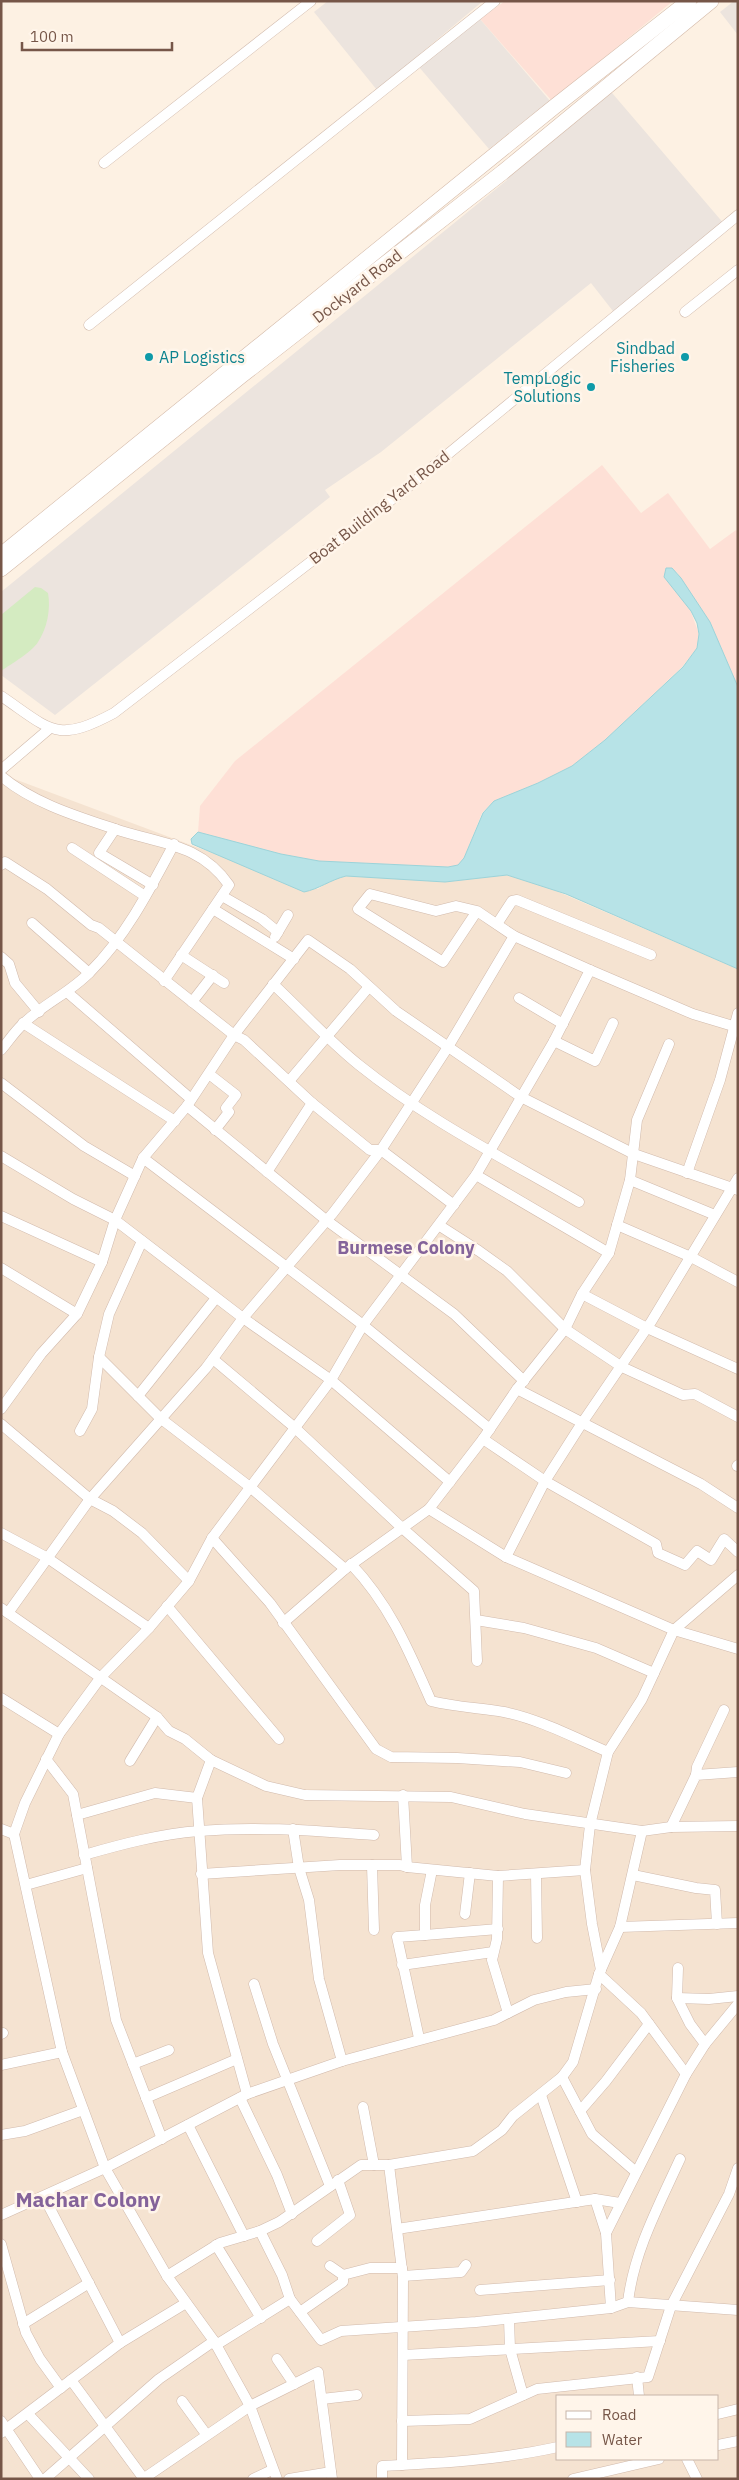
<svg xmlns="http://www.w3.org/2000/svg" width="739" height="2480" font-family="'IBM Plex Sans',sans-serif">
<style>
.residential{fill:#f5e3d1;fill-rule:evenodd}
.commercial{fill:#fee0d6}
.industrial{fill:#ece4de}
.green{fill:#d4ebc1}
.water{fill:#b7e3e7;stroke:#9cd3d9}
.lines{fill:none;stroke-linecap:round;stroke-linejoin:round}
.street-casing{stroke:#d1baac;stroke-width:11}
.secondary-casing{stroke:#d4baa9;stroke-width:16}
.street{stroke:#fff;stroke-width:10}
.secondary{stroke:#fff;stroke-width:15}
.culture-dot{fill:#0f9aa8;stroke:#fff5ea;stroke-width:2}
.labels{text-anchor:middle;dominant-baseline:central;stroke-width:5;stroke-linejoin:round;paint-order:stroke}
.street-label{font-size:16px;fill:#765648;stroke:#fff5ea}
.culture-label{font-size:16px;fill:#0d838f;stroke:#fff5ea;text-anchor:end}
.neighbourhood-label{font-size:18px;font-weight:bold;fill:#84639a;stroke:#fff5ea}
.district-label{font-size:21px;font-weight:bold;fill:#84639a;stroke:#fff5ea}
</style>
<rect width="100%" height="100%" fill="#fdf1e3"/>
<!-- residential -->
<path class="residential" d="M1 774 196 847 318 889 331 880 346 876 360 875 445 882 507 875 533 881 738 969V2479H1ZM558 2396H718V2459H558Z"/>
<!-- commercial -->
<g class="commercial">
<path d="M505 1H673L552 101 480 19Z"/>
<path d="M602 465 641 513 668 493 710 549 736 530 738 533V687L710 622 676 571 699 634 697 648 682 667 605 740 572 766 538 783 494 801 482 813 464 858 458 865 448 867 319 861 281 854 198 832 200 806 235 761Z"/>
</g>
<!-- industrial -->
<g class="industrial">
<path d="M328 1H483L377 90 314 12Z"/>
<path d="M734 1H738V35L720 12Z"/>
<path d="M480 19 550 101 489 149 419 67Z"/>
<path d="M607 87 725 225 616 315 591 283 381 452 325 490 330 497 55 715 1 675V592L507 180 503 172Z"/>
</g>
<!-- green -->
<path class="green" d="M35 587 41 588 48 593C51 609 47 629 38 642 32 652 11 664 1 671V615Z"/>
<!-- water -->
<path class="water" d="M666 568H672L681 578 710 622 738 687V969L566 894 507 875 445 882 346 876C330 880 319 889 304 892L192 844 191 839 198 832 281 854 319 861 448 867 458 865 464 858 483 813 494 801 538 783 572 766 605 740 683 667 697 648 699 634 697 623 691 611 664 577Z"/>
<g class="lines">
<!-- street casing -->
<g class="street-casing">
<g id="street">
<path d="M104 163 311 1"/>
<path d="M685 312 738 270"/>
<path d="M89 325 495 1"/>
<path d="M1 696C51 730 56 744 114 713L408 487 738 215"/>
<path d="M1 770 49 729"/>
<path d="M1 776C33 803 76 816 115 829 159 844 200 843 229 885L164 981"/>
<path d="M115 829 99 853 153 885"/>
<path d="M72 848 145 896"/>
<path d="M1 865 5 862 47 889 91 925 99 928 234 1035 244 1040 312 1103 370 1150H381L454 1205"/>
<path d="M222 896 262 919 278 932"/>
<path d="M213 909 294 959"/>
<path d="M477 911 443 962 358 909 370 894 436 911 456 906 477 911 514 936 590 970 693 1014 733 1026"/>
<path d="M32 923 89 973"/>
<path d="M497 924 512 901 517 900 651 955"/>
<path d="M275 937 288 915"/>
<path d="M181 955 224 983"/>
<path d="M1 957 9 964 15 983 39 1012"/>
<path d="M273 984C302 1011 329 1041 359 1065 426 1119 505 1159 579 1202"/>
<path d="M67 992 191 1099"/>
<path d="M519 998 563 1024"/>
<path d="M192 1002 213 975"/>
<path d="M23 1023 175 1121"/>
<path d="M554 1041 595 1061 613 1023"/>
<path d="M1 1050C8 1042 15 1031 23 1024 43 1004 70 993 90 972 126 936 150 889 174 844"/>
<path d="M209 1074 236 1095 226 1108 229 1112 215 1130"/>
<path d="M290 1080 368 988"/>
<path d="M1 1083 84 1146 135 1176"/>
<path d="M187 1106 326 1220 454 1314 524 1381"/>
<path d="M1 1156 73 1199 115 1220 243 1318 331 1380 450 1482"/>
<path d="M143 1158 363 1325 490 1429"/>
<path d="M267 1172 312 1103"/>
<path d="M687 1173 720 1080 738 1013"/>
<path d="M476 1175 609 1253"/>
<path d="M630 1180 715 1215"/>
<path d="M1 1216 102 1262"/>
<path d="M617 1225 691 1257 738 1282"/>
<path d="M440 1226 479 1251 507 1271 565 1329 622 1367 683 1395 695 1394 738 1417"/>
<path d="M1 1268 77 1314"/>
<path d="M582 1294 647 1328 738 1369"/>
<path d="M99 1357 160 1418 250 1487 345 1569"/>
<path d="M213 1359 294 1427 401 1527 474 1591 477 1661"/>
<path d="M517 1389 701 1484 738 1508"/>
<path d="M138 1396 216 1298"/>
<path d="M1 1409 41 1354 77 1314 102 1262 115 1220 143 1158 187 1106 234 1035 308 940 350 969 396 1011 521 1097 634 1154 738 1190"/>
<path d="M1 1424 90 1499 113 1511 142 1533 189 1581"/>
<path d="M80 1431 92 1409 99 1357 109 1314 142 1241"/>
<path d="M483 1439 545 1481 656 1544 658 1553 685 1565 697 1551 711 1560 724 1539 738 1552"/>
<path d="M737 1466 738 1465"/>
<path d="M429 1509 506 1557 674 1630 738 1649"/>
<path d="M1 1533 46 1557 149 1628"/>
<path d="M212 1538 270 1603 376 1749 391 1757 457 1758 520 1762 566 1773"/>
<path d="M506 1557 545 1481 582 1423 651 1322 738 1178"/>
<path d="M351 1564C390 1605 409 1651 431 1701 455 1707 480 1708 504 1712 539 1719 575 1738 608 1752"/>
<path d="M167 1606 279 1739"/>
<path d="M1 1608 157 1717 169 1731 185 1739 211 1760 266 1786 305 1795 451 1797 525 1814 642 1831 671 1827 738 1826"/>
<path d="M8 1613 90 1499 206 1368 243 1318 333 1213 381 1150 448 1047 514 936"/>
<path d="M476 1620 524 1628 596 1648 654 1673"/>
<path d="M283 1623 345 1569 429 1509 483 1439 517 1389 565 1329 582 1294 609 1253 630 1180 637 1120 669 1044"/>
<path d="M1 1698 59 1734"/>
<path d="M46 1759 73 1794 116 2020 162 2139"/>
<path d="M130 1761 157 1717"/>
<path d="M696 1775 697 1767 724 1710"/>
<path d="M403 1795 407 1867"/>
<path d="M197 1798 208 1953 247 2094"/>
<path d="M77 1815 155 1793 197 1798 211 1760"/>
<path d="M671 1827 696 1775 738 1772"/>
<path d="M1 1829 14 1834"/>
<path d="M293 1829 299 1868 309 1900 319 1979 342 2061"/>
<path d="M84 1855C122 1844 160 1834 199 1831 257 1826 316 1831 374 1835"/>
<path d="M372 1865 374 1930"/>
<path d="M432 1870 425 1905V1935L498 1929"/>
<path d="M201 1874 340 1865H400L407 1867 498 1876 585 1870"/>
<path d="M536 1874 537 1938"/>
<path d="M633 1875 696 1888 715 1890 717 1924"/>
<path d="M498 1876 497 1939 492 1960 508 2013"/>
<path d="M26 1885 87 1868"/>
<path d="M465 1914 470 1873"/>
<path d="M620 1927 738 1923"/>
<path d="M402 1965 493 1952"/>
<path d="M678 1968 677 1998 690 2024 705 2044"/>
<path d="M601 1970 592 1924 585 1870 590 1825 608 1752 642 1699 674 1630 738 1575"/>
<path d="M599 1974 641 2013 686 2074"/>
<path d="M254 1984 273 2044 330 2186"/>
<path d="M677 1998 709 1999 738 1996"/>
<path d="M1 2034 3 2033"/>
<path d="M419 2038 397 1937 425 1935"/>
<path d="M133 2064 169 2050"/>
<path d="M1 2065 62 2052"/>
<path d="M562 2077 592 2134 636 2172"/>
<path d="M541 2095 577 2202"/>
<path d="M146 2098 237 2059"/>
<path d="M240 2098 277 2175 292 2214"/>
<path d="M363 2107 374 2165"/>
<path d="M580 2111 606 2081 649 2024"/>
<path d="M188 2125 244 2236"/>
<path d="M1 2135 25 2131 83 2110"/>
<path d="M389 2165 403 2278 402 2465"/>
<path d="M44 2197 120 2343"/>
<path d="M595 2199 606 2233 611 2308"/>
<path d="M1 2215 105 2168 247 2094 342 2061 494 2020 534 2000 566 1992 596 1989"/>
<path d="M397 2229 595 2199 620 2203"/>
<path d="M260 2231 282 2275 290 2299 321 2340 341 2331 476 2322 611 2308 628 2302 738 2310"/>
<path d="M606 2233 686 2074 705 2044 738 2004"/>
<path d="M317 2241 350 2215 338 2180"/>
<path d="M1 2244 26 2333 40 2359 61 2388"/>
<path d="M216 2245 261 2318"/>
<path d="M343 2275 370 2268H402"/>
<path d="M167 2276 220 2243 260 2231 279 2222 361 2165H389L473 2151 502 2130 513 2116 562 2077 573 2062 599 1974 620 1927 642 1831"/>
<path d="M403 2276 461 2272 466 2265"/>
<path d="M480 2290 610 2280"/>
<path d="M628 2302C634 2251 659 2205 680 2159"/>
<path d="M300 2312 343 2282V2275L330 2266"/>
<path d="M509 2319 510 2349 523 2395"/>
<path d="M23 2324 89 2283"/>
<path d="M216 2345 290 2299"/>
<path d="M403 2355 660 2341"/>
<path d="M277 2359 294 2384"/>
<path d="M637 2377 639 2396"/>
<path d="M71 2380 144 2479"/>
<path d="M322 2399 357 2395"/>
<path d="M182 2401 206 2434"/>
<path d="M28 2414 89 2479"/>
<path d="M718 2414 738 2409"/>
<path d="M1 2421 40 2479"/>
<path d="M402 2421 470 2419 537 2389 648 2377 671 2306 729 2194 738 2168"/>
<path d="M1 2433 120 2343 186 2303"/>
<path d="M718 2445 738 2441"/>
<path d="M687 2459 697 2479"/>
<path d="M45 2479 159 2379 214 2341"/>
<path d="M143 2479 250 2406 318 2372 332 2479"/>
<path d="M253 2479 272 2470"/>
<path d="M277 2479 250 2406 214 2341 167 2276 105 2168 62 2052 14 1834 25 1803 59 1734 101 1677 149 1628 189 1581 212 1538 331 1380 363 1325 476 1175 554 1041 590 970"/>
<path d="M289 2479 331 2472"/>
<path d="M382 2479V2466C442 2463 499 2460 558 2447"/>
<path d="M573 2479 659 2459"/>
</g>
</g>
<!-- secondary casing -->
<g class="secondary-casing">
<g id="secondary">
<path d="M1 555 554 107 689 1"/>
<path d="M1 569 241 376 503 172 711 1"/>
</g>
</g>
<!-- street -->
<use href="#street" class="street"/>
<!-- secondary -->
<use href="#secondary" class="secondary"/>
</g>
<!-- markers -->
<g class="culture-dot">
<circle cx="149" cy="357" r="5"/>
<circle cx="685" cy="357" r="5"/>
<circle cx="591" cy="387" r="5"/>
</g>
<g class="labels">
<!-- street labels -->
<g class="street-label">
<text transform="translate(357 286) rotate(-38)">Dockyard Road</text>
<text transform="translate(379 507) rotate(-38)">Boat Building Yard Road</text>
</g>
<!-- culture labels -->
<g class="culture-label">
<text x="675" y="348">Sindbad<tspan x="675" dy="18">Fisheries</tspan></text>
<text x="159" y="357" text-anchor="start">AP Logistics</text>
<text x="581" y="378">TempLogic<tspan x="581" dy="18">Solutions</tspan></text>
</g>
<!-- neighbourhood labels -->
<g class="neighbourhood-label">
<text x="406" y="1247">Burmese Colony</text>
</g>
<!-- district labels -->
<g class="district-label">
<text x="88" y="2199">Machar Colony</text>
</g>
</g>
<!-- border -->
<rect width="739" height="2480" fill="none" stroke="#765648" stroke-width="5"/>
<!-- legend -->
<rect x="556" y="2395" width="162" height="65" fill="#fff5ea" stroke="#c8b5a9"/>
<rect x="566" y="2411" width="25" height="8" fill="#ffffff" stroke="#c8b5a9"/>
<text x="602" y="2420" font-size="15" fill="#765648">Road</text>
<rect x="566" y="2432" width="25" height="15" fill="#b7e3e7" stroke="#c8b5a9"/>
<text x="602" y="2445" font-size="15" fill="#765648">Water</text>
<!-- scale -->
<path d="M22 42v8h150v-8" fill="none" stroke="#765648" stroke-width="2.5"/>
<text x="30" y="42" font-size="15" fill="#765648" stroke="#fff5ea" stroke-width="4" paint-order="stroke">100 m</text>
</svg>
